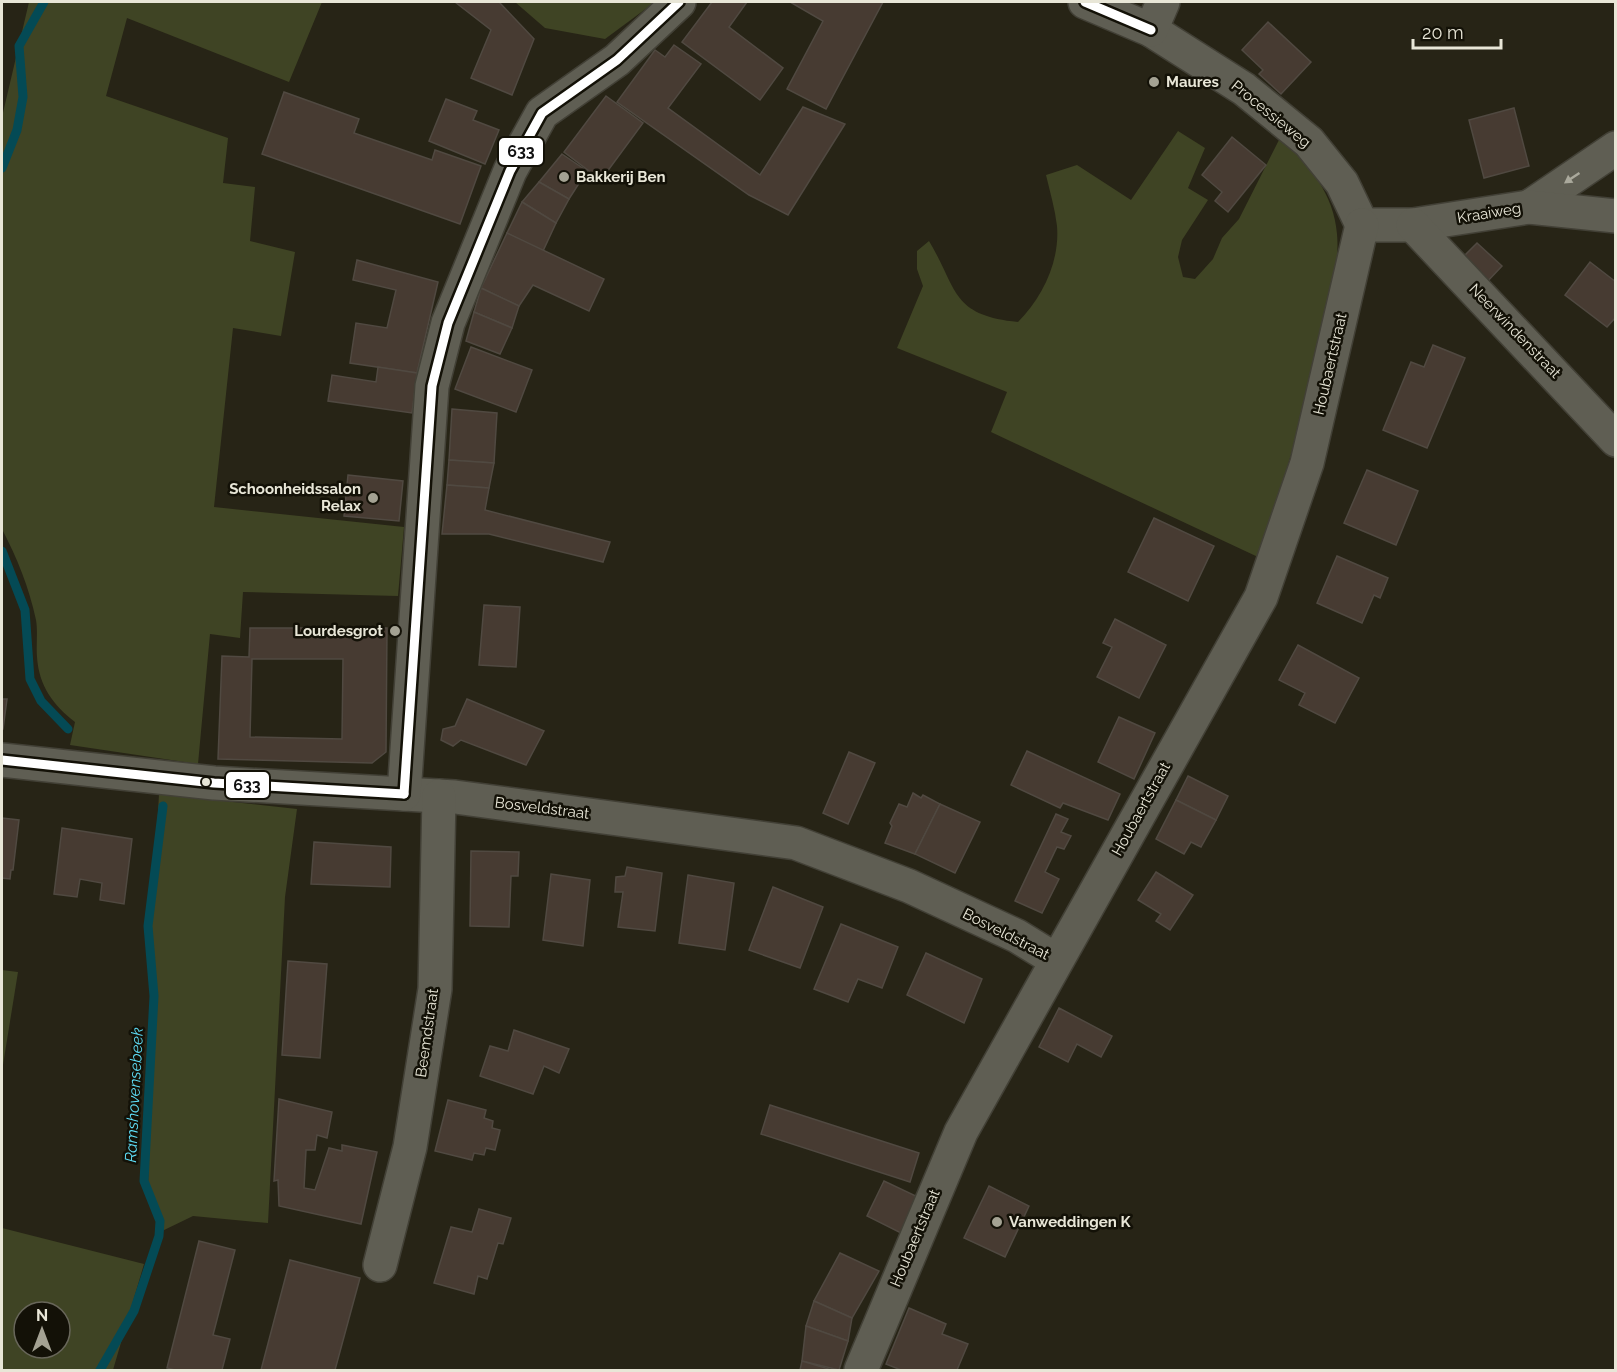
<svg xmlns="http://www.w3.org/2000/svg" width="1617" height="1372" font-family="Raleway,sans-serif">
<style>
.green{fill:#3f4424;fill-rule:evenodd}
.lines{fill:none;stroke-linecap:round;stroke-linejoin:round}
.stream{stroke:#044a55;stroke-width:9}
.building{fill:#473b32;stroke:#504941;stroke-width:1.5;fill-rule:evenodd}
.minor-casing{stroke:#424036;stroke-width:36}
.minor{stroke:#5f5e53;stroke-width:33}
.bus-1-casing{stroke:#131107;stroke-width:14}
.bus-1{stroke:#fff;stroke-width:9}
.oneway{fill:#aaa99c}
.poi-dot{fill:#a4a293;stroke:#131107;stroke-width:2}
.bus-dot{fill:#e8e6d7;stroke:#131107;stroke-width:2}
.labels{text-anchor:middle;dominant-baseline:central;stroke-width:5;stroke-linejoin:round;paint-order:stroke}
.poi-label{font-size:15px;font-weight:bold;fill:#e8e6d7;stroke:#131107;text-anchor:start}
.street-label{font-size:15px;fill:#e8e6d7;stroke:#131107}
.water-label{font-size:16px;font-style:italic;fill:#5fdff9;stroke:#131107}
.line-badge{stroke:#131107;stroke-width:2}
.pale-badge-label{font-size:16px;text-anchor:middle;font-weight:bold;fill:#111}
</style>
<rect width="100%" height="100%" fill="#272416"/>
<!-- green -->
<g class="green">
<path d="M29 2H322L289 82 127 18 106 96 228 138 223 183 255 187 250 241 295 252 281 336 233 328 214 507 404 527 398 596 243 592 240 638 210 634 198 764 70 745 75 722C53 705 39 686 37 657 36 645 38 632 36 620 29 587 17 558 2 529V117Z"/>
<path d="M515 2H655L605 39 545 28Z"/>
<path d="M1178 131 1205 148 1188 188 1208 200 1182 240 1178 257 1183 277 1195 279 1213 259 1222 238 1239 219 1280 138C1309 164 1334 194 1337 234 1340 267 1328 314 1320 347 1303 418 1282 487 1258 557L991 432 1007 392 897 348 923 286 917 269V251L929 241C958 289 950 315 1018 322 1042 298 1060 262 1057 226 1055 209 1050 192 1046 175L1077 165 1131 200Z"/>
<path d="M159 794 297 809 285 897 268 1223 193 1216 160 1232 148 1194 151 935Z"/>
<path d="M2 970 18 972 2 1071Z"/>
<path d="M2 1228 144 1264 113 1370H2ZM24 1312H60V1348H24Z"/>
</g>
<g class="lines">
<!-- stream -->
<g class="stream">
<path d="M2 168 17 130 23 97 19 46 44 2"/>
<path d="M2 551 25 610 30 679 41 701 68 729"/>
<path d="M100 1370 134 1311 159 1236 160 1221 144 1181 154 996 148 926 163 806"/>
</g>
</g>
<!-- building -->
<g class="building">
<path d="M455 2H499L534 39 512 95 471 78 491 30Z"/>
<path d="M712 2H747L729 27 783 68 760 100 682 42Z"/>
<path d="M790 2H883L826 109 787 89 823 21Z"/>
<path d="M1268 22 1311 62 1281 94 1259 74 1263 70 1242 50Z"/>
<path d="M674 45 701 64 668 108 760 175 803 107 845 124 788 215 749 195 617 102 655 50 665 57Z"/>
<path d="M284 92 359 119 354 133 432 160 435 150 481 166 460 224 262 154Z"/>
<path d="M606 96 643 123 601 180 564 152Z"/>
<path d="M446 99 477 111 473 120 499 130 485 164 429 141Z"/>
<path d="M1514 108 1529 166 1484 178 1469 120Z"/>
<path d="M1232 137 1266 165 1228 212 1215 201 1222 192 1202 175Z"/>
<path d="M562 154 587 171 569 199 539 182Z"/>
<path d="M539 182 569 199 556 223 522 202Z"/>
<path d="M522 202 556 223 543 251 507 233Z"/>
<path d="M507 233 604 279 589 311 533 285 519 306 481 288Z"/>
<path d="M1477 243 1502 266 1486 283 1461 259Z"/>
<path d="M357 260 438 282 417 373 350 363 356 323 387 328 396 290 353 280Z"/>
<path d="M1590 262 1616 282V317L1607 327 1565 295Z"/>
<path d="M481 288 519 306 512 328 474 312Z"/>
<path d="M474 312 512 328 500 354 466 341Z"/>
<path d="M1433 345 1465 358 1427 448 1383 430 1411 362 1424 367Z"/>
<path d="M471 347 532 370 516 412 455 389Z"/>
<path d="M378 367 417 373 412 413 328 401 332 375 376 382Z"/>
<path d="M452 409 497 413 494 463 449 460Z"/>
<path d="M449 460 494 463 489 488 447 485Z"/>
<path d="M1367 470 1418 491 1396 545 1344 523Z"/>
<path d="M348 475 403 481 399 521 344 516Z"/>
<path d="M447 485 489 488 485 510 610 542 603 562 489 534H442Z"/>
<path d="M1154 518 1214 546 1188 601 1128 572Z"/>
<path d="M1337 556 1388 578 1380 598 1374 595 1362 623 1317 603Z"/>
<path d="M484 605 520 607 516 667 479 665Z"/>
<path d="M1115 619 1166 645 1139 698 1097 677 1112 647 1103 643Z"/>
<path d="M250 628H387L386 752 372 763 218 759 222 656 249 657ZM252 659H343L342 739 250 737Z"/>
<path d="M1298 645 1359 678 1335 723 1299 705 1305 693 1279 680Z"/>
<path d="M2 699H7L3 729H2Z"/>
<path d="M467 699 544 731 526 765 461 740 453 746 441 740 443 729 455 726Z"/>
<path d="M1119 717 1155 733 1134 779 1098 762Z"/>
<path d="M1027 751 1120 794 1108 820 1063 803 1060 808 1011 785Z"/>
<path d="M849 752 875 763 848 824 823 813Z"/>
<path d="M1188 776 1228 796 1216 820 1176 800Z"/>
<path d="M913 793 921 798 923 795 940 804 915 854 885 843 892 826 890 823 899 804 907 807Z"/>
<path d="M1176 800 1216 820 1201 847 1191 842 1184 854 1156 839Z"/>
<path d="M940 804 980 822 955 873 915 854Z"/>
<path d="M1056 814 1068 819 1061 832 1071 836 1064 849 1057 847 1045 872 1059 879 1042 913 1015 901Z"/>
<path d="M2 818 19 820 13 870H11L10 879 2 878Z"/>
<path d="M62 828 132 839 124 904 100 900 102 883 80 879 77 897 54 894Z"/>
<path d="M314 842 391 847 390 887 311 884Z"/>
<path d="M471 851 519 852 518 876H511L509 927 470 926Z"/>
<path d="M627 867 662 873 655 931 618 927 623 892H615L616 877 625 876Z"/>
<path d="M1156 872 1193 895 1170 930 1156 921 1161 914 1138 900Z"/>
<path d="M551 874 590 880 583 946 543 940Z"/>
<path d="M688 875 734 883 725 950 679 943Z"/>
<path d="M773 887 823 907 800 968 749 950Z"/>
<path d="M841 924 898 947 882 988 858 979 848 1002 814 989Z"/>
<path d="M926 953 982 979 964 1023 907 995Z"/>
<path d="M288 961 327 964 320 1058 282 1055Z"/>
<path d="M1059 1008 1112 1036 1101 1057 1077 1044 1068 1062 1039 1047Z"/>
<path d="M514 1030 569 1049 559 1073 544 1066 533 1094 480 1076 490 1046 508 1051Z"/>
<path d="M279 1099 332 1112 327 1138 317 1135 315 1150H306L304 1188 315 1190 329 1148 342 1151V1145L377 1152 361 1224 279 1206 278 1180 274 1181Z"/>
<path d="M448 1100 486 1110 484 1118 493 1121 492 1128 500 1130 495 1150 486 1148 484 1155 474 1153 472 1160 435 1151Z"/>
<path d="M770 1105 919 1153 910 1182 761 1134Z"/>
<path d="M884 1181 918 1197 901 1233 867 1216Z"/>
<path d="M989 1186 1029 1206 1005 1257 964 1238Z"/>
<path d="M479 1209 511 1218 503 1244 498 1243 487 1279 478 1276 474 1294 434 1283 451 1227 472 1232Z"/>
<path d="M199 1241 235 1250 213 1335 230 1339 222 1370H175L167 1368Z"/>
<path d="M840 1253 879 1271 852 1318 814 1301Z"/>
<path d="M290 1260 360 1278 335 1370H261Z"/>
<path d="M814 1301 852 1318 848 1341 806 1326Z"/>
<path d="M909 1308 946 1324 942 1334 968 1344 957 1370H901L886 1364Z"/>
<path d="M806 1326 848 1341 839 1370 802 1361Z"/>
<path d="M802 1361 832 1370H800Z"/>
</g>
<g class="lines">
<!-- minor casing -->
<g class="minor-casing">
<g id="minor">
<path d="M1085 2 1151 30 1244 89 1309 142 1342 183 1362 225"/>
<path d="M1151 30 1163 2"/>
<path d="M1529 207 1616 148"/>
<path d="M1362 225H1413L1529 207 1616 216"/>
<path d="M1413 225 1616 440"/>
<path d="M2 760 214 783 455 797 796 843 909 886 1017 936 1056 960"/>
<path d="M404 794 432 386 448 323 510 171 542 113 617 60 679 2"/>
<path d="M380 1265 410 1147 435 989 439 796"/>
<path d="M861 1370 961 1132 1261 597 1307 463 1362 225"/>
</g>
</g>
<!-- minor -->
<use href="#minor" class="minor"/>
<!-- bus-1 casing -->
<g class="bus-1-casing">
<g id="bus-1">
<path d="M1085 2 1151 30"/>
<path d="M2 760 214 783 404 794"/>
<path d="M404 794 432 386 448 323 510 171 542 113 617 60 679 2"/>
</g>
</g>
<!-- bus-1 -->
<use href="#bus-1" class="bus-1"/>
</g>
<!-- one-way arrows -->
<defs><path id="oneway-solid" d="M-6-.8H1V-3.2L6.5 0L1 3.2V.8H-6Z" transform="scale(1.5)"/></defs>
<use class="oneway" href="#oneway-solid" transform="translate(1572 178) rotate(146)"/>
<!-- markers -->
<g class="poi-dot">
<circle cx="1154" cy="82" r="6"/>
<circle cx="564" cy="177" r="6"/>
<circle cx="373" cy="498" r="6"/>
<circle cx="395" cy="631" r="6"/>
<circle cx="997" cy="1222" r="6"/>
</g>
<circle class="bus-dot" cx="206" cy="782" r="5"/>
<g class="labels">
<!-- poi labels -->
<g class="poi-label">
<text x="1166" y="82">Maures</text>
<text x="576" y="177">Bakkerij Ben</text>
<text x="361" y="489" text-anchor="end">Schoonheidssalon<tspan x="361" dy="17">Relax</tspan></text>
<text x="383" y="631" text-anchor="end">Lourdesgrot</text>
<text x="1009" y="1222">Vanweddingen K</text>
</g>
<!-- street labels -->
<g class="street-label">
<text transform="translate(1271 114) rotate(39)">Processieweg</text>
<text transform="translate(1489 213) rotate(-9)">Kraaiweg</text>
<text transform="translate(1515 331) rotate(46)">Neerwindenstraat</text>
<text transform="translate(1330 364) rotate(-77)">Houbaertstraat</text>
<text transform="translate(542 808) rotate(7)">Bosveldstraat</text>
<text transform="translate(1141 809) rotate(-61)">Houbaertstraat</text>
<text transform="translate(1006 934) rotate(27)">Bosveldstraat</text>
<text transform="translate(427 1033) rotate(-82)">Beemdstraat</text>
<text transform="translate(915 1238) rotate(-67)">Houbaertstraat</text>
</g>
<!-- water labels -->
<g class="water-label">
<text transform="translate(134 1095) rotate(-87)">Ramshovensebeek</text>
</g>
</g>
<g class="line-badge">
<rect x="498" y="137" width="46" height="29" rx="6" fill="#fff"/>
<rect x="225" y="771" width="45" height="28" rx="6" fill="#fff"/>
</g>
<g class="pale-badge-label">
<text x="521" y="157">633</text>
<text x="247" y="791">633</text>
</g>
<!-- border -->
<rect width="1617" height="1372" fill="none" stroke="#e8e6d7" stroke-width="6"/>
<!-- north arrow -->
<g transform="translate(42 1330)"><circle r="28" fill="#131107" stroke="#68665a" stroke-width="1.5"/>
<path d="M0-4.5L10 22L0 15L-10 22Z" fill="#a4a293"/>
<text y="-9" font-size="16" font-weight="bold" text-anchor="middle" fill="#e8e6d7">N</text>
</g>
<!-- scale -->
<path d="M1413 39v9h88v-9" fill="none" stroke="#e8e6d7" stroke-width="3"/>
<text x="1422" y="39" font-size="18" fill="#e8e6d7" stroke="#131107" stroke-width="4.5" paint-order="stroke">20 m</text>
</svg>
